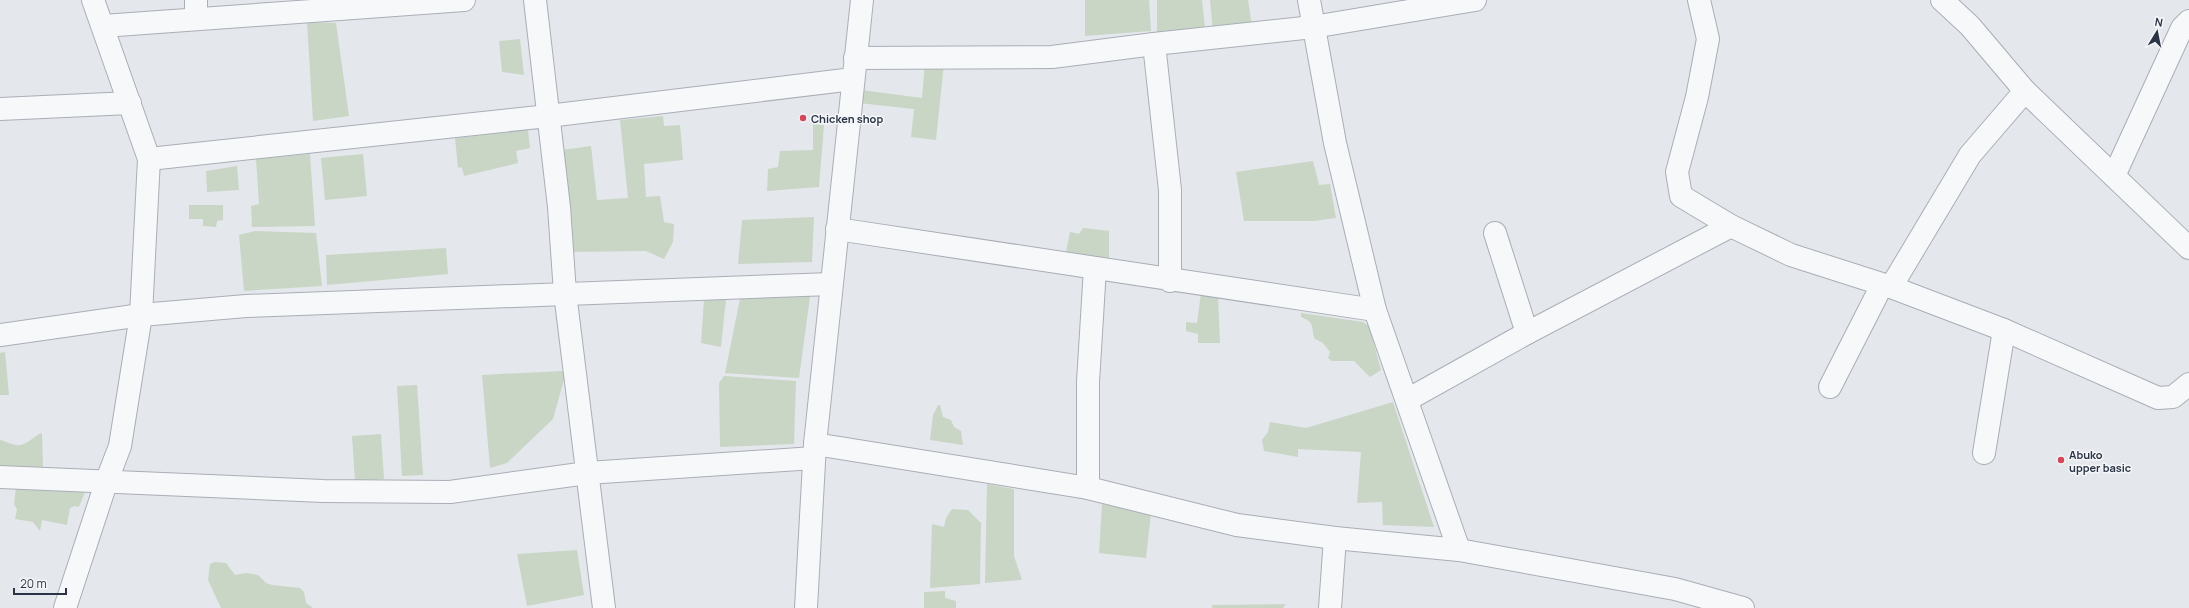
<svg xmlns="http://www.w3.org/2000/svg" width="2189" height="608" font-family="Manrope,sans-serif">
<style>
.green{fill:#c9d6c5}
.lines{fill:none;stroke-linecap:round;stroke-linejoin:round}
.minor-casing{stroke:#a9aeb7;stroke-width:24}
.minor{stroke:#f7f8fa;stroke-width:22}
.poi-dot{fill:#d1495b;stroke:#f4f6f9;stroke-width:1.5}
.labels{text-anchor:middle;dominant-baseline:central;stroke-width:3;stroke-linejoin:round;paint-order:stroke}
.poi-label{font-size:11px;font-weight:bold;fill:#2b3445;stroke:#f4f6f9;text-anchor:start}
</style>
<rect width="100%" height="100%" fill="#e4e7ec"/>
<!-- green -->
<g class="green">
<path d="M1085 0H1149L1151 31 1085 36Z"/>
<path d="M1157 0H1202L1205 28 1157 33Z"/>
<path d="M1210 0H1248L1252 26 1213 31Z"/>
<path d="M307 22 336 23 349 116 313 121Z"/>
<path d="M520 39 524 75 502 72 499 41Z"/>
<path d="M925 62 944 63 936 140 911 137 914 109 859 103 861 90 922 98Z"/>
<path d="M663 116 664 126 680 125 683 160 644 164 646 197 660 196 664 222 674 224 673 242 664 259 646 251 570 252 562 150 591 146 597 200 628 198 620 120Z"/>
<path d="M813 124 824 125 819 187 767 191 768 169 778 167 780 151 813 150Z"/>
<path d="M528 130 530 148 516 151 518 163 464 176 462 167 458 168 455 138Z"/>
<path d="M310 154 315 226 252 227 251 206 259 204 256 159Z"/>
<path d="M363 154 367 196 325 200 321 158Z"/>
<path d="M1313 161 1319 185 1330 184 1336 218 1314 221H1244L1236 172Z"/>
<path d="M237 166 239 190 207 192 206 171Z"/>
<path d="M189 205H223V220L217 221 216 227 203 226V219H189Z"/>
<path d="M814 217 812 262 738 264 742 220Z"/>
<path d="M1083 228 1109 231V263L1065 257 1070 232 1079 234Z"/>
<path d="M255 231 316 233 322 286 244 291 239 235Z"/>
<path d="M446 248 448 274 327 285 326 255Z"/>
<path d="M1201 293 1218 296 1220 343H1198V334L1186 331V322L1197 323Z"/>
<path d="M808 296 810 297 799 378 725 373 740 299Z"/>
<path d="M704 299H726L721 347 701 343Z"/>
<path d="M1301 313 1363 322 1369 326 1381 370 1370 377 1354 361H1332L1328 358 1330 352 1323 343 1315 339C1310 329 1317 323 1301 317Z"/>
<path d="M5 352 9 395H0V353Z"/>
<path d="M563 371 565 376 553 419 507 463 490 468 482 375Z"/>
<path d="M724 376 796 381 794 444 720 447 719 383Z"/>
<path d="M417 385 423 475 402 476 397 386Z"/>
<path d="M1393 402 1434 527 1383 525 1382 502 1357 503 1361 452 1298 449V457L1264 451 1262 440 1268 432 1270 422 1306 428Z"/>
<path d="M938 405H940L943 417 951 420 954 427 961 431 963 445 930 440 933 415Z"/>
<path d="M42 433 43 467 0 466V440C5 441 10 444 16 445 26 447 33 436 42 433Z"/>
<path d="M381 434 384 479 355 481 352 436Z"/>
<path d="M987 484 1014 489V556L1022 580 985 583Z"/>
<path d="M16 487 86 489 79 507 75 506 70 508 67 525 42 520 40 531 33 522 15 519 17 509 14 504Z"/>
<path d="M1102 504 1151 513 1146 558 1099 553Z"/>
<path d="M952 509 968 510 981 523 980 584 930 588 932 524 944 527 946 518Z"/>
<path d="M577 550 584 595 527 606 517 554Z"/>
<path d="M215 562 226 563 235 575 246 573 258 575 266 583 272 585 300 588 304 592 306 603 313 608H221L208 580 210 564Z"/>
<path d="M945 591V598L956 601V608H924V592Z"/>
<path d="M1286 604 1283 608H1212V605Z"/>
</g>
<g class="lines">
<!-- minor casing -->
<g class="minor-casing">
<g id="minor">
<path d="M535 0 559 207 565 293 604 608"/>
<path d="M1309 0 1335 143 1375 310 1459 550"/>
<path d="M1942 0 1970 26 2025 91 2189 248"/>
<path d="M196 19V0"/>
<path d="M103 26 464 0"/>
<path d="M1154 44 1170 190V281"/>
<path d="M855 58 1052 57 1154 44 1313 27 1475 0"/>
<path d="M0 109 130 103"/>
<path d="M149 159 548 116 853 79"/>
<path d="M2114 176 2182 28 2189 21"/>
<path d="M1731 226 1791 255 1891 287 2004 330 2158 398 2173 397 2189 384"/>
<path d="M837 229 1375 310"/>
<path d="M1495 233 1527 333"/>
<path d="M1891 287 1970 155 2025 91"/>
<path d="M0 335 141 315 246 306 831 284"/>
<path d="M1830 387 1882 285"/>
<path d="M1407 400 1527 333 1731 226 1681 196 1677 172 1697 97 1708 39 1699 0"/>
<path d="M815 444 1088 488 1237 525 1335 538 1459 550 1675 589 1743 608"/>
<path d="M1984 453 2004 330"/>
<path d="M0 477 323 491 450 492 587 473 814 458"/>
<path d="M1088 488V382L1095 268"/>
<path d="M65 608 107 480 120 446 141 315 149 159 93 0"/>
<path d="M806 608 815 444 862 0"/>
<path d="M1330 608 1335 538"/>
</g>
</g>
<!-- minor -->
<use href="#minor" class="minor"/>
</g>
<!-- markers -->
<g class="poi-dot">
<circle cx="803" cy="118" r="4"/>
<circle cx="2061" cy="460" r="4"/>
</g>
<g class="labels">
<!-- poi labels -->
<g class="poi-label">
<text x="811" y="118">Chicken shop</text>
<text x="2069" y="454">Abuko<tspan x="2069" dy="13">upper basic</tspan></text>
</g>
</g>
<!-- north arrow -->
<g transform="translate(2157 32) rotate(10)" stroke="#f4f6f9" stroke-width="3" paint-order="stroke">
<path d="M0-3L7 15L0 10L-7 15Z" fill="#2b3445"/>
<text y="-6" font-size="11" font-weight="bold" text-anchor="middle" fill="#2b3445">N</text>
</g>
<!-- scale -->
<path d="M14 588v6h52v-6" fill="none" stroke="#2b3445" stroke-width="2"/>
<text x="20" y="588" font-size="12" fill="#2b3445" stroke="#f4f6f9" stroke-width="3" paint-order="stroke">20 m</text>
</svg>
